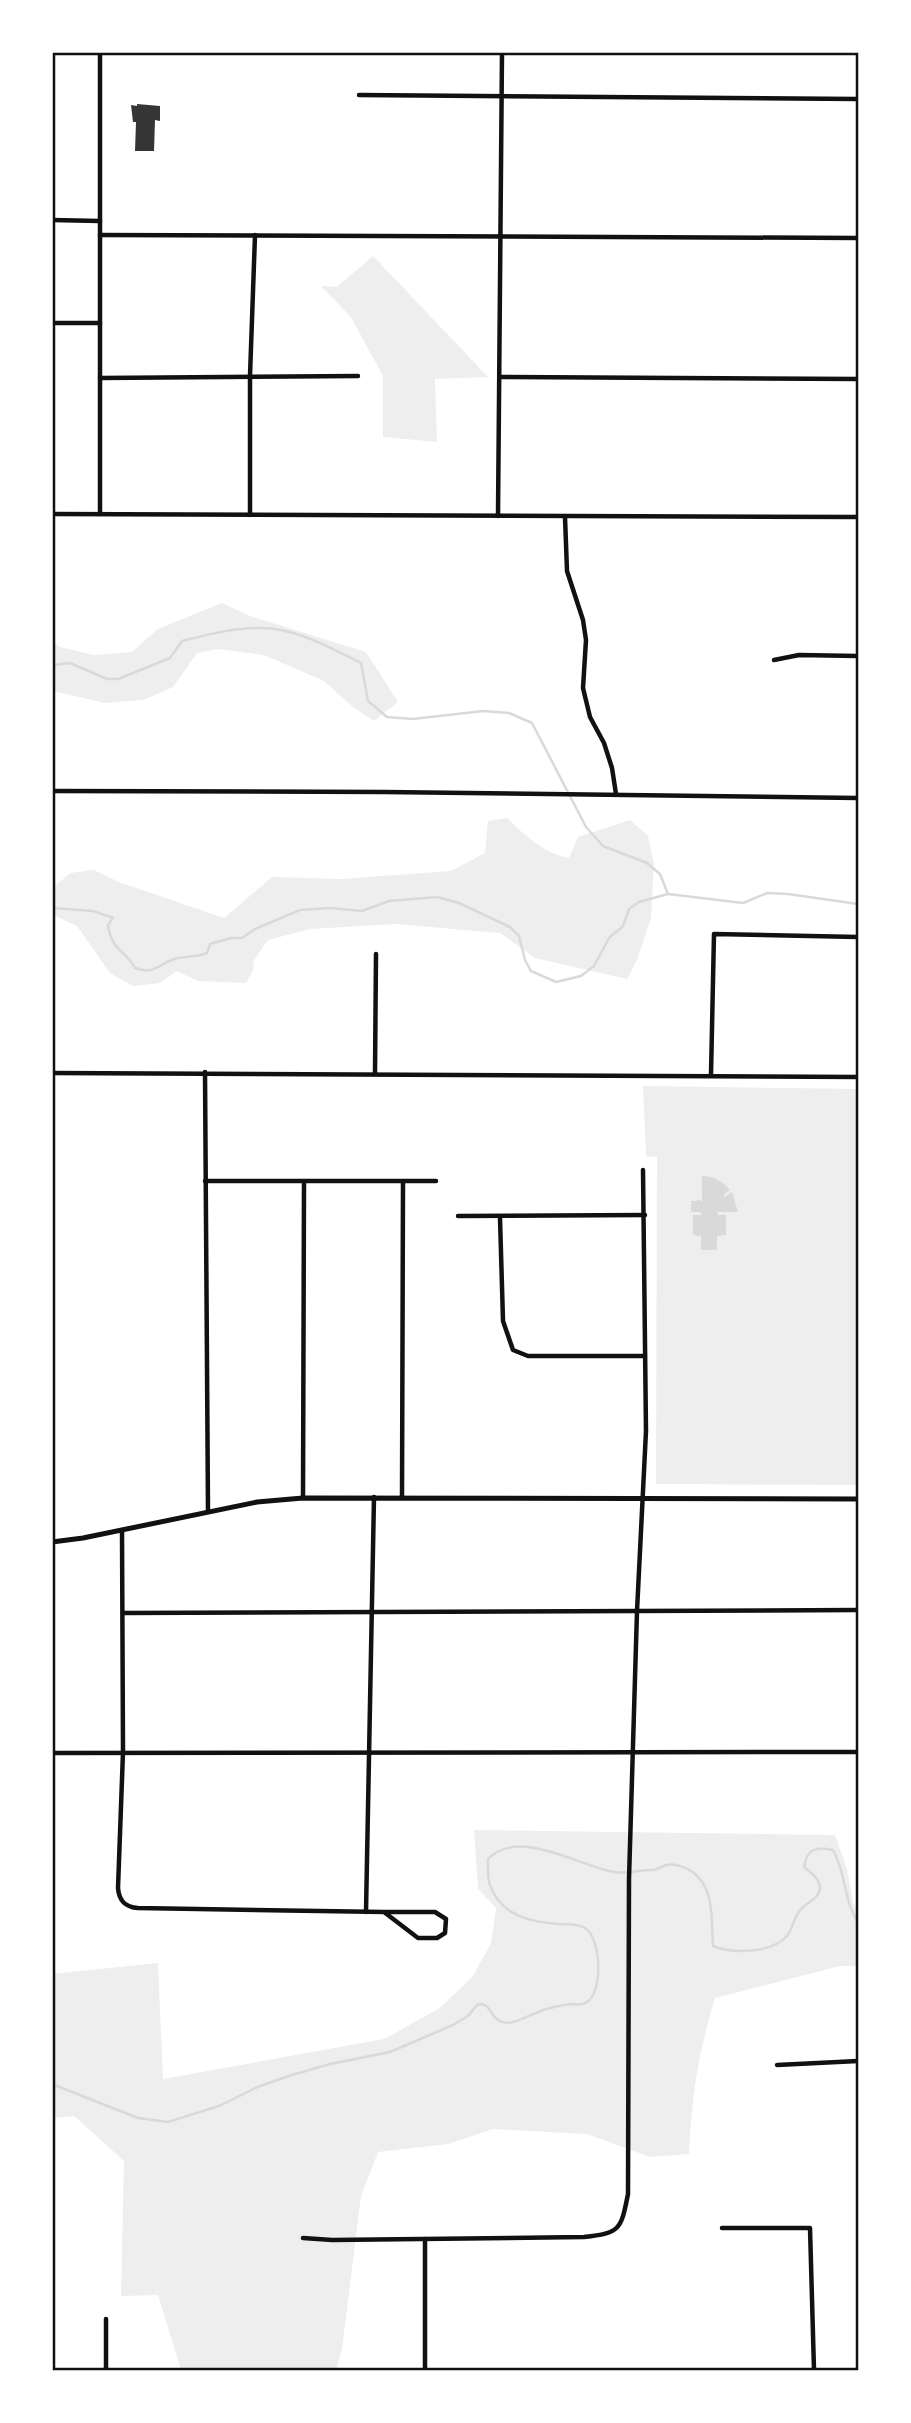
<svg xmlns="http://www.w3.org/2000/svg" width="911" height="2423" font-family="Jost,sans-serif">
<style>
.green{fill:#eee}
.water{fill:#d9d9d9}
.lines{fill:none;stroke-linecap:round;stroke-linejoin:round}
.stream{stroke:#d9d9d9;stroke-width:2.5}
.building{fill:#353535}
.minor{stroke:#111;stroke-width:4.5}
.tertiary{stroke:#111;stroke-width:5}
.neatline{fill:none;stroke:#111;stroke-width:2.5}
</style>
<rect width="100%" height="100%" fill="#fff"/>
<!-- green -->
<g class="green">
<path d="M373 256 488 377 435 379 437 442 383 437V376L351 317 321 286 337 287Z"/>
<path d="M222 603 250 616 366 652 398 702 374 721 353 707 324 681 264 655 218 649 197 653 173 687 143 700 105 703 53 691V642L60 647 94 655 132 652 158 629Z"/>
<path d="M507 818C525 835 543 853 569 858L578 837 630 820 648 836 654 864 651 918 637 960 627 979 535 958 500 933 395 924 310 929 268 940 254 960 253 970 246 983 198 981 177 971 160 983 133 986 110 973 77 926 53 915V888L70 873 94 870 119 882 224 918 272 877 341 879 451 871 485 853 488 821Z"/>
<path d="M643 1086 858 1089V1485L656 1484 657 1157 646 1156Z"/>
<path d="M474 1830 835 1835 847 1869 853 1902 858 1912V1966H840L715 1998C698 2054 692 2095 689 2154L650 2157 587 2134 493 2129 448 2144 378 2152 361 2196 342 2349 336 2370H181L158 2295 121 2296 124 2161 74 2116 53 2118 52 1974 158 1963 163 2079 384 2039 440 2008 473 1976 491 1943 496 1908 478 1889Z"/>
</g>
<!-- water -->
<path class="water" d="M702 1176C714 1176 722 1181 730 1190L723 1195 725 1197 732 1192 738 1212H717L718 1215H726V1235L717 1236V1250H701V1236L693 1235V1215H701V1212H691V1201H697L698 1199 702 1201Z"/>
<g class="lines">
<!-- stream -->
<g class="stream">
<path d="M52 665 70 663 107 679H118L170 658 182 641C207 635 232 628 258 628 294 627 329 647 361 663L368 701 387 717 413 719 483 711 509 713 532 723 586 827 603 846 647 863 660 874 668 894 743 903 767 893 788 894 858 904"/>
<path d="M52 908 93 911 113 918 108 925C112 952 126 950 135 968 156 976 159 962 178 958 189 956 197 957 207 953L210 944 231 938H242L255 929 300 910 330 908 362 911 389 901 437 897 459 903 510 927 519 936 525 960 531 971 556 982 581 976 594 966 609 938 623 926 629 909 639 902 668 894"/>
<path d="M52 2084 138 2118 168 2122 219 2106 260 2086 292 2075 330 2064 390 2052 453 2025 468 2016 477 2005 483 2004C489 2007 489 2009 493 2015 505 2031 522 2018 536 2013 547 2008 561 2005 572 2004 576 2004 580 2005 583 2004 604 1999 602 1938 585 1928 576 1923 568 1925 559 1924 530 1922 501 1916 490 1885 487 1878 488 1867 488 1859 519 1827 579 1866 614 1872 625 1874 640 1870 651 1870 657 1870 661 1867 666 1865 676 1863 689 1868 696 1875 715 1892 711 1922 713 1946 732 1954 771 1953 786 1937 794 1929 793 1916 802 1908 808 1902 819 1898 820 1889 820 1878 811 1873 804 1867 807 1849 816 1846 833 1850 846 1873 844 1901 858 1923"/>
</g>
</g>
<!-- building -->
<path class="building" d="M137 104 160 106V121L155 120 154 151H135L136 122H133L131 105 137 106Z"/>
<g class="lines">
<!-- minor -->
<g class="minor">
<path d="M100 52V514"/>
<path d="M359 95 858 99"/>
<path d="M52 220 100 221"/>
<path d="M100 235 858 238"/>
<path d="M52 323H100"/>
<path d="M500 377 858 379"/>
<path d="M100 378 358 376"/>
<path d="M52 514 858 517"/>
<path d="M250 515V376L255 235"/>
<path d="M498 516 502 52"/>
<path d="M565 517 567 571 583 620 586 640 583 688 590 717 604 743 612 768 616 794"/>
<path d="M774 660 799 655 858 656"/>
<path d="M52 791 384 792 858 798"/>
<path d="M205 1072 208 1511"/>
<path d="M52 1073 858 1077"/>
<path d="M375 1073 376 954"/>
<path d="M711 1075 714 934 858 937"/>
<path d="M205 1181H436"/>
<path d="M458 1216 645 1215"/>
<path d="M500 1218 503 1321 513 1350 528 1356H645"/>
<path d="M402 1497 403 1182"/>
<path d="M303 1498 304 1182"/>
<path d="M122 1530 123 1752 118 1888C119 1901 125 1907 138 1908L384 1912 418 1938H437L445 1933 446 1919 435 1912H384"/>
<path d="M123 1613 858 1610"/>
<path d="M52 1753 858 1752"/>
<path d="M366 1912 374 1497"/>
<path d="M777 2065 858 2061"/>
<path d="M722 2228H810L814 2370"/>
<path d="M303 2238 332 2240 584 2237C621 2233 621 2229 628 2194L629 1879 637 1611 646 1431 643 1170"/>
<path d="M425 2239V2370"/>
<path d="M106 2370V2319"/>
</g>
<!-- tertiary -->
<path class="tertiary" d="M52 1542 83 1538 257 1502 303 1498 858 1499"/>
</g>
<!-- border -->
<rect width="911" height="2423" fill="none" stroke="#ffffff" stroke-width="108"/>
<rect x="54" y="54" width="803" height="2315" class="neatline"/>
</svg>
